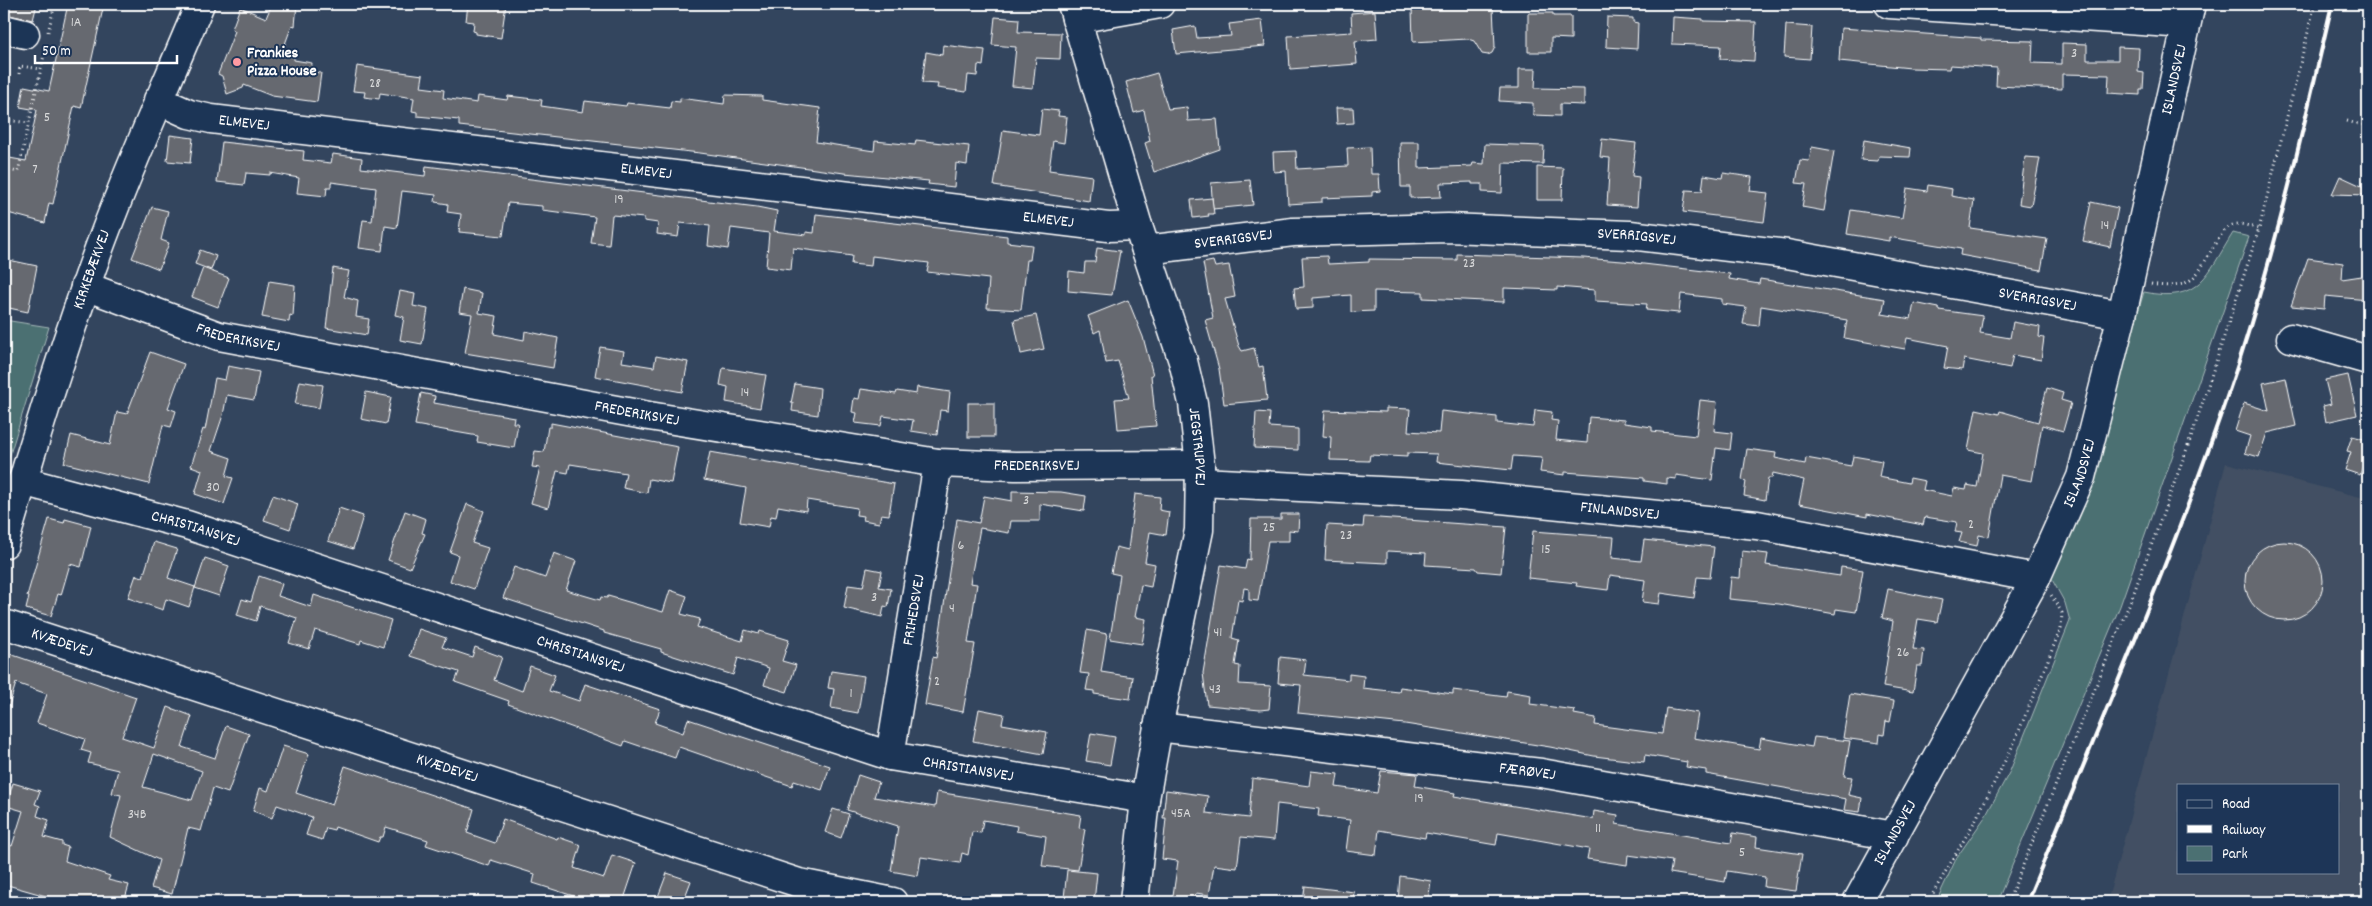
<svg xmlns="http://www.w3.org/2000/svg" width="2372" height="906" font-family="Dekko,sans-serif">
<style>
.built{fill:#425063;fill-rule:evenodd}
.green{fill:#4b7072;stroke:#a5b8b8}
.building{fill:#666970;stroke:#fff;fill-rule:evenodd}
.lines{fill:none;stroke-linecap:round;stroke-linejoin:round}
.minor-casing{stroke:#fff;stroke-width:31}
.path{stroke:#fff;stroke-width:3;stroke-dasharray:1 4;stroke-linecap:butt}
.minor{stroke:#1d3557;stroke-width:28}
.rail{stroke:#fff;stroke-width:4}
.poi-dot{fill:#ff9aa2;stroke:#1d3557;stroke-width:2}
.labels{text-anchor:middle;dominant-baseline:central;stroke-width:4;stroke-linejoin:round;paint-order:stroke}
.number-label{font-size:14px;fill:#d9dadb}
.poi-label{font-size:16px;font-weight:bold;fill:#fff;stroke:#1d3557;text-anchor:start}
.street-label{font-size:16px;fill:#fff;stroke:#1d3557}
</style>
<rect width="100%" height="100%" fill="#33455e"/>
<filter id="ink" filterUnits="userSpaceOnUse"><feTurbulence type="fractalNoise" baseFrequency=".02" numOctaves="2"/><feDisplacementMap in="SourceGraphic" scale="10" xChannelSelector="R" yChannelSelector="G"/><feConvolveMatrix kernelMatrix="1 2 1 2 8 2 1 2 1" color-interpolation-filters="sRGB"/></filter>
<g filter="url(#ink)">
<!-- built -->
<path class="built" d="M2226 463 2368 499V902H2132L2109 895ZM2178 785H2338V872H2178Z"/>
<!-- green -->
<g class="green">
<path d="M2233 233 2249 237 2120 606 1997 902H1936L1957 857 1985 817 2010 771 2070 621 2065 603 2050 576 2080 504 2144 292C2200 304 2207 274 2233 233Z"/>
<path d="M4 320 49 327 4 474Z"/>
</g>
<!-- building -->
<g class="building">
<path d="M4 4H37L33 20 4 14Z"/>
<path d="M68 4H104L81 108 74 106 53 204 49 203 45 223 4 212V157L26 161 37 110 20 107 24 86 49 91Z"/>
<path d="M272 4H297L295 26 292 25 281 55 294 57V60L312 63 311 72 321 73 317 102 272 96 244 85 243 88 227 94 222 76 218 74 235 31 232 29 240 7 266 18Z"/>
<path d="M468 4H506L501 38 476 34V32L473 31 474 22 466 21Z"/>
<path d="M1470 6V8H1493L1495 47 1492 53 1488 55 1482 54 1474 41 1468 39 1413 42 1412 8Z"/>
<path d="M1375 11 1377 39 1355 41 1357 64 1290 69 1288 36 1352 32 1351 13Z"/>
<path d="M1528 13H1553V16H1571V39L1551 38V52H1528Z"/>
<path d="M995 17 1019 19 1018 32 1061 33 1060 59 1036 58 1033 88 1012 86 1016 47 992 45Z"/>
<path d="M1607 17 1633 18V22L1638 23 1637 49 1606 47Z"/>
<path d="M1673 17 1703 19V21L1756 22 1754 61 1720 59 1721 46 1672 44Z"/>
<path d="M1262 20 1265 46 1176 54 1173 30 1195 26 1197 38 1231 36 1229 24Z"/>
<path d="M1786 25 1812 27 1810 59 1784 57Z"/>
<path d="M1841 28 1981 38V40L2033 41 2032 63 2062 64V43L2087 44V60H2118V47L2139 48 2138 72 2144 73 2143 89H2140V95L2108 93 2109 75 2062 74V89L1996 86 1997 68 1950 65 1949 69 1911 68 1839 61Z"/>
<path d="M943 45 985 50 983 66 978 65 977 76 968 75 966 92 937 88 938 84 922 83 926 52 942 55Z"/>
<path d="M357 66 423 75 421 87 444 90 443 98 477 103 478 96 507 100 508 96 542 100 541 106 583 112 585 101 626 106 627 103 670 108 671 101 680 102V98L724 104 725 95 762 96V100L820 108 816 142 874 151 875 141 915 145 916 140 969 146 967 165 956 163 954 187 928 184 929 181 844 173 700 153 459 126V120L417 116V112L412 111 414 98 380 93 379 99 364 97 365 92 353 91Z"/>
<path d="M1519 69H1536L1535 88 1584 89V105L1560 104V116L1533 115V103L1499 101 1500 88H1519Z"/>
<path d="M1157 73 1168 109 1187 107 1188 121 1217 119 1220 149 1154 172 1145 143 1150 141 1144 110 1134 113 1126 82Z"/>
<path d="M1336 108H1353L1354 123 1337 124Z"/>
<path d="M1042 109 1059 111 1058 116 1067 117 1064 143 1053 141 1049 170 1092 176 1089 201 994 186 1003 130 1039 135Z"/>
<path d="M170 135 193 138 190 163 167 161Z"/>
<path d="M1602 139 1636 143 1632 176 1639 177 1637 207 1607 205 1610 158 1600 157Z"/>
<path d="M1864 140 1911 148 1910 157 1879 156 1878 161 1861 160Z"/>
<path d="M222 142 304 151 303 160 331 163 333 154 362 158 361 168 425 176 426 166 757 207 777 211 774 231 806 235V232L814 233 816 214 1007 236V242L1032 245 1030 260H1027L1021 310 987 308 989 279 927 272 929 263 872 256 871 266 851 264 852 256 793 248 791 270 766 267 769 233 731 228 728 249 708 246 710 226 680 223 678 237 657 234 658 223 644 221V218L612 215 609 245 591 243 595 217 542 210V206L508 203 503 236 459 232 461 214 447 212 448 204 435 202 436 195 402 191 397 228 385 226 382 251 359 248 363 220 372 221 376 188 331 182V187H327L326 196 297 193 299 178 270 173V175L246 173 244 185 217 182Z"/>
<path d="M1400 142H1419V168L1472 166 1473 163 1484 164 1485 144 1544 146 1543 164 1503 163 1502 193 1482 192V184H1472V182L1440 183 1441 197 1410 198V187H1401Z"/>
<path d="M1370 147 1371 174H1379L1380 191 1372 192V196L1322 198V202L1288 204 1286 171 1274 172 1273 152 1296 151 1297 169 1348 166 1347 148Z"/>
<path d="M1812 147 1834 151 1824 211 1802 207 1806 184 1796 183 1800 160 1809 161Z"/>
<path d="M2025 157 2040 158 2031 206 2019 204Z"/>
<path d="M1537 167 1563 168 1562 200H1537Z"/>
<path d="M1723 173 1752 177 1750 191 1768 193 1764 222 1683 212 1686 190 1702 191 1704 175 1722 178Z"/>
<path d="M2340 176 2368 189V195L2332 194Z"/>
<path d="M1250 180 1253 205 1213 209 1211 183Z"/>
<path d="M1928 185 1952 189 1951 196 1974 200 1970 228 2047 239 2041 270 1960 255 1961 249 1889 237V241L1847 234 1851 210 1902 218 1907 188 1927 191Z"/>
<path d="M1212 198 1214 214H1208L1209 216 1193 218 1191 200Z"/>
<path d="M2091 202 2118 208 2110 247 2083 241Z"/>
<path d="M152 207 168 211 161 240 169 243 159 269 132 258Z"/>
<path d="M1097 248 1120 251 1112 295 1068 291 1069 271 1084 273 1085 262H1095Z"/>
<path d="M200 250 216 256 211 270 195 264Z"/>
<path d="M1457 254 1583 258 1635 262V263L1730 274 1729 279 1759 284 1760 279 1885 299 1882 314 1911 319 1914 303 1939 308V310L1983 316 1980 333 2010 338 2013 322 2040 327 2039 337 2044 338 2041 360 2013 355 2010 368 1964 359 1962 370 1944 368 1948 346 1907 338 1905 349 1844 338 1847 320 1761 306 1759 326 1743 324 1746 307 1722 304V299L1681 294 1679 313 1646 310 1647 304 1595 301V290L1557 287V290L1504 288V302L1423 298V292L1374 291V311L1351 312V295L1313 298V308L1296 309 1294 288 1304 287 1302 257 1327 256 1328 264 1369 262V259L1457 260Z"/>
<path d="M2308 258 2343 263 2342 279 2368 275V300L2325 296 2324 309 2291 306Z"/>
<path d="M4 259 37 266 28 312 4 307Z"/>
<path d="M1213 261 1215 267 1229 265 1235 297 1225 299 1239 346 1242 351 1254 348 1259 367 1263 366 1267 400 1224 404 1219 369 1205 320 1213 318 1203 263Z"/>
<path d="M203 268 229 278 218 307 192 297Z"/>
<path d="M333 268 349 271 344 297 358 301 356 317 369 319 367 335 326 328Z"/>
<path d="M269 281 295 285 293 316 290 315 289 322 262 317Z"/>
<path d="M463 289 482 293 479 313 497 316 494 334 524 340 525 331 558 338 553 368 465 353 472 314 459 312Z"/>
<path d="M400 291 415 294 413 306 428 309 422 344 400 340 404 317 395 315Z"/>
<path d="M1128 300 1143 337 1153 375H1151L1156 426 1118 429 1115 399 1129 398 1118 361 1106 363 1100 330 1094 333 1088 316Z"/>
<path d="M1036 315 1044 349 1021 354 1014 320Z"/>
<path d="M600 347 624 351 622 362 654 367 656 356 688 362 682 392 595 376Z"/>
<path d="M150 352 184 364 168 408 176 411 171 427 163 425 149 484 64 463 71 435 110 445 117 412 127 414Z"/>
<path d="M228 366 259 372 254 400 227 395 223 415 211 451 231 458 226 476 233 478 224 504 195 494 202 470 191 466 203 429 205 430 215 378 225 380Z"/>
<path d="M723 368 766 375 760 408 726 402 728 387 720 385Z"/>
<path d="M2348 375 2357 415 2326 422 2323 406 2331 404 2325 380Z"/>
<path d="M2286 378 2296 426 2267 433 2259 457 2245 453 2250 436 2235 431 2244 403 2269 411 2263 383Z"/>
<path d="M300 381 323 385 319 408 295 404Z"/>
<path d="M795 384 820 388 818 415 792 411 793 403H791Z"/>
<path d="M917 387 950 392 948 411 940 410 937 435 911 431 913 420 883 416 881 426 855 423 857 413 852 412 854 398 859 399 861 389 896 394 897 391 916 394Z"/>
<path d="M2047 388 2063 393 2061 400 2071 403 2063 431 2042 425 2032 481 2000 475 1989 537 1979 535 1977 546 1959 542 1962 533 1955 532 1957 522 1925 517 1923 525 1867 514V517L1799 504 1804 480 1773 473 1772 478H1768L1765 500 1744 496 1746 481 1742 480 1747 449 1776 453 1775 458 1805 464 1806 458 1851 466 1853 456 1882 461 1879 477 1909 483 1910 478 1925 481 1923 490 1952 496 1954 488 1966 490 1967 485 1977 487 1983 453 1968 450 1976 409 1999 414 2000 411 2038 422Z"/>
<path d="M366 392 391 397 386 424 361 419Z"/>
<path d="M421 393 435 396 434 403 514 417 513 423H518L514 448 477 442 478 436 415 425Z"/>
<path d="M1700 400 1717 402 1714 431 1732 433 1730 450 1716 448 1712 480 1676 475V479L1667 478V484L1644 481V478L1565 472V475L1540 472 1542 458 1513 456 1511 470 1436 462 1437 454 1407 453V457L1370 455 1369 461 1330 460 1331 437 1323 436 1325 410 1386 412V408L1410 409 1408 431 1439 433 1441 411 1497 417V423L1533 427 1535 410 1552 412 1551 420 1558 421 1556 440 1587 443 1589 417 1624 420V423L1652 427V431L1696 436Z"/>
<rect x="968" y="403" width="26" height="34"/>
<path d="M1256 412 1270 413 1269 427 1298 429V450L1254 448Z"/>
<path d="M551 423 678 447 671 483 649 479 647 493 623 488 626 473 570 464 568 473 557 471 548 508 531 503 540 468 532 467 535 451 544 452 548 427H551Z"/>
<path d="M2352 436 2368 440V449L2360 475 2345 470 2351 452 2347 451Z"/>
<path d="M710 452 894 484 889 515 881 514 879 523 863 520 864 516 856 515 857 508 807 500 806 511 778 506 776 517 771 516 769 527 740 522 746 488 704 480Z"/>
<path d="M1012 491 1061 492 1086 496 1084 511 1040 504V521H1011L1009 533 980 528 970 583 977 584 968 643 975 644 963 712 925 705 933 657 936 658 957 519 979 523 984 496 1012 501Z"/>
<path d="M1135 494 1160 497 1159 510 1169 512 1166 535 1150 532 1145 562 1155 564 1151 587 1141 585 1135 617 1146 619 1142 644 1110 639 1120 575 1111 573 1116 547 1128 550Z"/>
<path d="M273 495 298 504 290 529 264 520Z"/>
<path d="M467 504 484 511 472 543 488 548 474 589 450 581 458 555 450 552Z"/>
<path d="M339 508 363 516 353 549 328 541Z"/>
<path d="M405 511 426 519 422 533 425 534 410 568 388 560Z"/>
<path d="M1281 514H1299L1298 531 1289 530V541H1268L1258 601 1249 600V589L1244 588 1242 601 1238 600 1232 638 1239 640 1235 665 1240 666 1239 684 1271 686 1269 709 1260 710 1207 705 1203 673 1221 565 1245 569 1247 559 1250 560 1251 519H1281Z"/>
<path d="M1364 517 1506 527 1501 573 1478 571 1476 568 1425 565 1426 553 1387 551V563L1325 560 1327 525 1363 527Z"/>
<path d="M49 519 64 523 65 519 91 526 81 567 70 564 61 595 58 594 51 616 26 609 29 597 27 596Z"/>
<path d="M1533 531 1614 537 1612 558 1641 561 1644 540 1714 547 1710 578 1697 577 1694 598 1661 593 1659 604 1642 602 1645 580 1610 575 1608 590 1576 586 1577 583 1528 578Z"/>
<path d="M154 542 177 549 168 578 195 587 189 607 166 599 163 610 128 598 136 575 143 577Z"/>
<circle cx="2284" cy="581" r="39"/>
<path d="M1742 551 1768 554 1766 565 1840 576 1841 567 1863 570 1856 612 1836 609 1835 614 1779 604 1729 599 1731 577 1740 578Z"/>
<path d="M554 553 576 561 566 590 600 600 601 597 607 598 608 596 663 612 670 590 687 596 681 614 700 619 697 627 742 641 745 630 759 634 760 631 789 640 782 661 796 665 787 692 764 685 769 668 738 658 733 675 661 652V649L604 633V631L503 598 514 567 545 578Z"/>
<path d="M205 558 229 566 219 596 195 588Z"/>
<path d="M867 568 882 571 879 587 891 589 888 607 884 606 882 617 844 608 848 585 863 587Z"/>
<path d="M259 576 282 584 278 596 311 607 314 595 391 620 383 647 361 640 360 644 315 630 309 649 289 643 297 618 260 606 256 621 237 615 242 599 251 602Z"/>
<path d="M1888 589 1942 600 1937 622 1918 619 1913 649 1924 650 1922 666H1917L1913 692 1883 687 1893 621 1882 618Z"/>
<path d="M419 629 446 638 442 647 472 657 475 647 502 657 494 680 522 691 530 666 555 675 549 691 579 701 585 684 660 709 655 723 683 733 688 719 830 766 822 790 794 781 792 786 679 747 675 758 625 741 623 746 508 704 509 701 455 682 459 672 410 656Z"/>
<path d="M1087 630 1107 634 1101 672 1133 677 1130 699 1094 694V691L1086 690 1089 674 1080 673Z"/>
<path d="M4 652 136 697 122 737 154 748 168 707 192 716 182 747 215 758 226 726 249 734 228 793 213 788 201 831 188 828 172 894 151 888 159 860 110 837 121 795 112 793 118 770 88 763 91 753 81 750 85 739 37 723 47 694 16 683 7 712 4 711ZM154 754 202 771 192 800 143 787Z"/>
<path d="M1280 657 1306 660 1304 675 1349 680V674L1364 676 1363 688 1399 692 1400 687 1453 694V690L1506 697 1507 691 1531 695 1530 704 1575 710 1574 714 1596 718 1595 725 1662 734 1666 708 1698 713 1694 738 1759 749 1761 738 1812 747 1814 737 1850 741 1844 776 1852 777 1848 795 1862 798 1860 812 1844 810 1846 799 1706 774V770L1686 767 1687 762 1645 755 1644 762 1594 756 1550 747 1405 724 1298 713 1301 685 1278 683Z"/>
<path d="M831 671 864 676 858 713 831 708 834 689 828 688Z"/>
<path d="M1850 694 1894 701 1890 722 1886 721 1884 735 1880 734 1879 743 1843 738Z"/>
<path d="M979 709 1004 714 1002 724 1047 732 1043 754 973 741Z"/>
<path d="M1091 733 1115 737 1110 765 1086 761Z"/>
<path d="M283 746 309 754 296 793 332 805 345 766 474 809 467 833 495 843 503 819 557 839 558 837 581 845 574 868 604 878 612 855 636 863 623 902H592L533 883 535 874 491 860 489 866 426 845 428 840 386 827 383 837H380L378 842 335 827 334 830 326 828 322 840 306 835 312 817 277 805 272 818 253 811 260 788 268 791Z"/>
<path d="M1311 771 1338 774 1336 787 1377 793 1381 771 1417 774 1415 786 1455 793 1454 796 1593 819 1594 811 1618 815 1616 824 1731 843 1733 833 1757 837 1756 847 1802 854 1796 891 1764 887 1765 877 1727 871 1725 882 1670 873 1672 861 1628 855 1627 865 1587 859 1589 849 1498 833 1496 845 1426 833 1425 838 1379 830 1376 855 1346 851 1350 820 1318 816 1319 809 1277 804 1274 840 1241 837 1237 868 1214 865 1209 895 1196 893 1194 902H1172L1178 861 1162 859 1166 818H1163L1166 790 1208 796 1206 813 1249 818 1252 778 1309 786Z"/>
<path d="M858 775 879 782 874 797 935 807 937 792 1081 815 1079 828 1085 829 1078 870 1042 866 1046 836 1016 831 1017 826 983 820 981 833 972 832 968 855 962 853 960 863 921 857 918 876 891 871 898 826 847 810Z"/>
<path d="M13 783 40 791 35 804 40 806 37 816 49 820 44 837 62 842V845L68 847 65 861 110 876 108 880 129 885 124 902H67L4 884V843L12 846 23 811 6 806Z"/>
<path d="M833 809 849 814 841 838 825 832Z"/>
<path d="M1067 870 1097 873 1094 902 1064 898Z"/>
<path d="M667 873 691 881 683 902H656Z"/>
<path d="M1400 876 1431 881 1428 902H1398Z"/>
<path d="M1305 886 1354 892 1353 902H1303Z"/>
</g>
<g class="lines">
<!-- minor casing -->
<g class="minor-casing">
<g id="minor">
<path id="s1" d="M1072 4 1138 226 1183 361 1193 403 1200 465 1199 530 1158 727 1145 799 1134 902"/>
<path d="M1889 4 2186 24"/>
<path d="M1076 19 1160 4"/>
<path d="M4 29 25 34"/>
<path id="s2" d="M158 100 189 114 211 119 1108 227 1138 226"/>
<path id="s3" d="M1146 250 1293 232 1448 228 1630 235 1787 254 2122 315"/>
<path id="s4" d="M85 286 219 336 649 416 938 463 1015 466 1200 465"/>
<path d="M2291 338 2368 360"/>
<path id="s5" d="M22 481 187 525 890 756 1145 799"/>
<path id="s6" d="M1200 482 1461 495 1757 525 2036 578"/>
<path id="s7" d="M4 544C29 458 56 372 85 288 118 191 161 98 200 4"/>
<path id="s8" d="M4 624 799 883 893 902"/>
<path id="s9" d="M1158 727 1541 773 1894 836"/>
<path id="s10" d="M890 756 938 463"/>
<path id="s11" d="M1857 902 2036 578 2081 477 2122 315 2191 4"/>
</g>
</g>
<!-- path -->
<g class="path">
<path d="M48 32 55 4"/>
<path d="M19 74 20 66 41 69"/>
<path d="M2347 121 2368 127"/>
<path d="M5 127 7 120 29 123"/>
<path d="M4 169 18 172 46 46"/>
<path d="M2151 284C2196 292 2196 274 2217 241 2221 235 2226 227 2233 225 2241 222 2251 227 2259 229"/>
<path d="M1928 902 1976 819 2014 743 2061 628 2062 613 2051 595"/>
<path d="M2008 902 2133 595 2192 435 2259 229 2315 4"/>
</g>
<!-- minor -->
<use href="#minor" class="minor"/>
<!-- rail -->
<path class="rail" d="M2027 902C2101 721 2180 541 2241 355 2278 240 2305 122 2332 4"/>
</g>
</g>
<!-- markers -->
<circle class="poi-dot" cx="237" cy="62" r="5"/>
<g class="labels">
<!-- number labels -->
<g class="number-label">
<text x="76" y="23">1A</text>
<text x="2074" y="54">3</text>
<text x="375" y="84">28</text>
<text x="47" y="118">5</text>
<text x="35" y="170">7</text>
<text x="619" y="200">19</text>
<text x="2105" y="226">14</text>
<text x="1469" y="264">23</text>
<text x="745" y="393">14</text>
<text x="213" y="488">30</text>
<text x="1026" y="501">3</text>
<text x="1971" y="525">2</text>
<text x="1269" y="528">25</text>
<text x="1346" y="536">23</text>
<text x="961" y="546">6</text>
<text x="1546" y="550">15</text>
<text x="874" y="598">3</text>
<text x="952" y="609">4</text>
<text x="1218" y="633">41</text>
<text x="1903" y="653">26</text>
<text x="937" y="682">2</text>
<text x="1215" y="690">43</text>
<text x="851" y="694">1</text>
<text x="1419" y="799">19</text>
<text x="1181" y="814">45A</text>
<text x="137" y="815">34B</text>
<text x="1598" y="829">11</text>
<text x="1742" y="853">5</text>
</g>
<!-- poi labels -->
<g class="poi-label">
<text x="247" y="53">Frankies<tspan x="247" dy="18">Pizza House</tspan></text>
</g>
<!-- street labels -->
<g class="street-label">
<text stroke="none"><textPath href="#s11" startOffset="889">ISLANDSVEJ</textPath></text>
<text stroke="none"><textPath href="#s2" startOffset="90">ELMEVEJ</textPath></text>
<text stroke="none"><textPath href="#s2" startOffset="495">ELMEVEJ</textPath></text>
<text stroke="none"><textPath href="#s2" startOffset="900">ELMEVEJ</textPath></text>
<text stroke="none"><textPath href="#s3" startOffset="492">SVERRIGSVEJ</textPath></text>
<text stroke="none"><textPath href="#s3" startOffset="88">SVERRIGSVEJ</textPath></text>
<text stroke="none"><textPath href="#s7" startOffset="288">KIRKEBÆKVEJ</textPath></text>
<text stroke="none"><textPath href="#s3" startOffset="898">SVERRIGSVEJ</textPath></text>
<text stroke="none"><textPath href="#s4" startOffset="162">FREDERIKSVEJ</textPath></text>
<text stroke="none"><textPath href="#s4" startOffset="568">FREDERIKSVEJ</textPath></text>
<text stroke="none"><textPath href="#s1" startOffset="461">JEGSTRUPVEJ</textPath></text>
<text stroke="none"><textPath href="#s4" startOffset="972">FREDERIKSVEJ</textPath></text>
<text stroke="none"><textPath href="#s11" startOffset="484">ISLANDSVEJ</textPath></text>
<text stroke="none"><textPath href="#s6" startOffset="421">FINLANDSVEJ</textPath></text>
<text stroke="none"><textPath href="#s5" startOffset="180">CHRISTIANSVEJ</textPath></text>
<text stroke="none"><textPath href="#s10" startOffset="148">FRIHEDSVEJ</textPath></text>
<text stroke="none"><textPath href="#s8" startOffset="61">KVÆDEVEJ</textPath></text>
<text stroke="none"><textPath href="#s5" startOffset="585">CHRISTIANSVEJ</textPath></text>
<text stroke="none"><textPath href="#s8" startOffset="466">KVÆDEVEJ</textPath></text>
<text stroke="none"><textPath href="#s5" startOffset="990">CHRISTIANSVEJ</textPath></text>
<text stroke="none"><textPath href="#s9" startOffset="372">FÆRØVEJ</textPath></text>
<text stroke="none"><textPath href="#s11" startOffset="79">ISLANDSVEJ</textPath></text>
</g>
</g>
<!-- margin -->
<rect width="2372" height="906" fill="none" stroke="#1d3557" stroke-width="20"/>
<rect x="10" y="10" width="2352" height="886" fill="none" stroke="#fff" stroke-width="2" filter="url(#ink)"/>
<!-- legend -->
<rect x="2177" y="784" width="162" height="90" fill="#1d3557" stroke="#77869a"/>
<rect x="2187" y="800" width="25" height="8" fill="#1d3557" stroke="#77869a"/>
<text x="2222" y="808" font-size="15" fill="#ffffff">Road</text>
<rect x="2187" y="825" width="25" height="8" fill="#ffffff" stroke="#77869a"/>
<text x="2222" y="834" font-size="15" fill="#ffffff">Railway</text>
<rect x="2187" y="846" width="25" height="15" fill="#4b7072" stroke="#77869a"/>
<text x="2222" y="858" font-size="15" fill="#ffffff">Park</text>
<!-- scale -->
<path d="M35 55v8h142v-8" fill="none" stroke="#ffffff" stroke-width="2.5"/>
<text x="42" y="55" font-size="15" fill="#ffffff" stroke="#1d3557" stroke-width="4" paint-order="stroke">50 m</text>
</svg>
